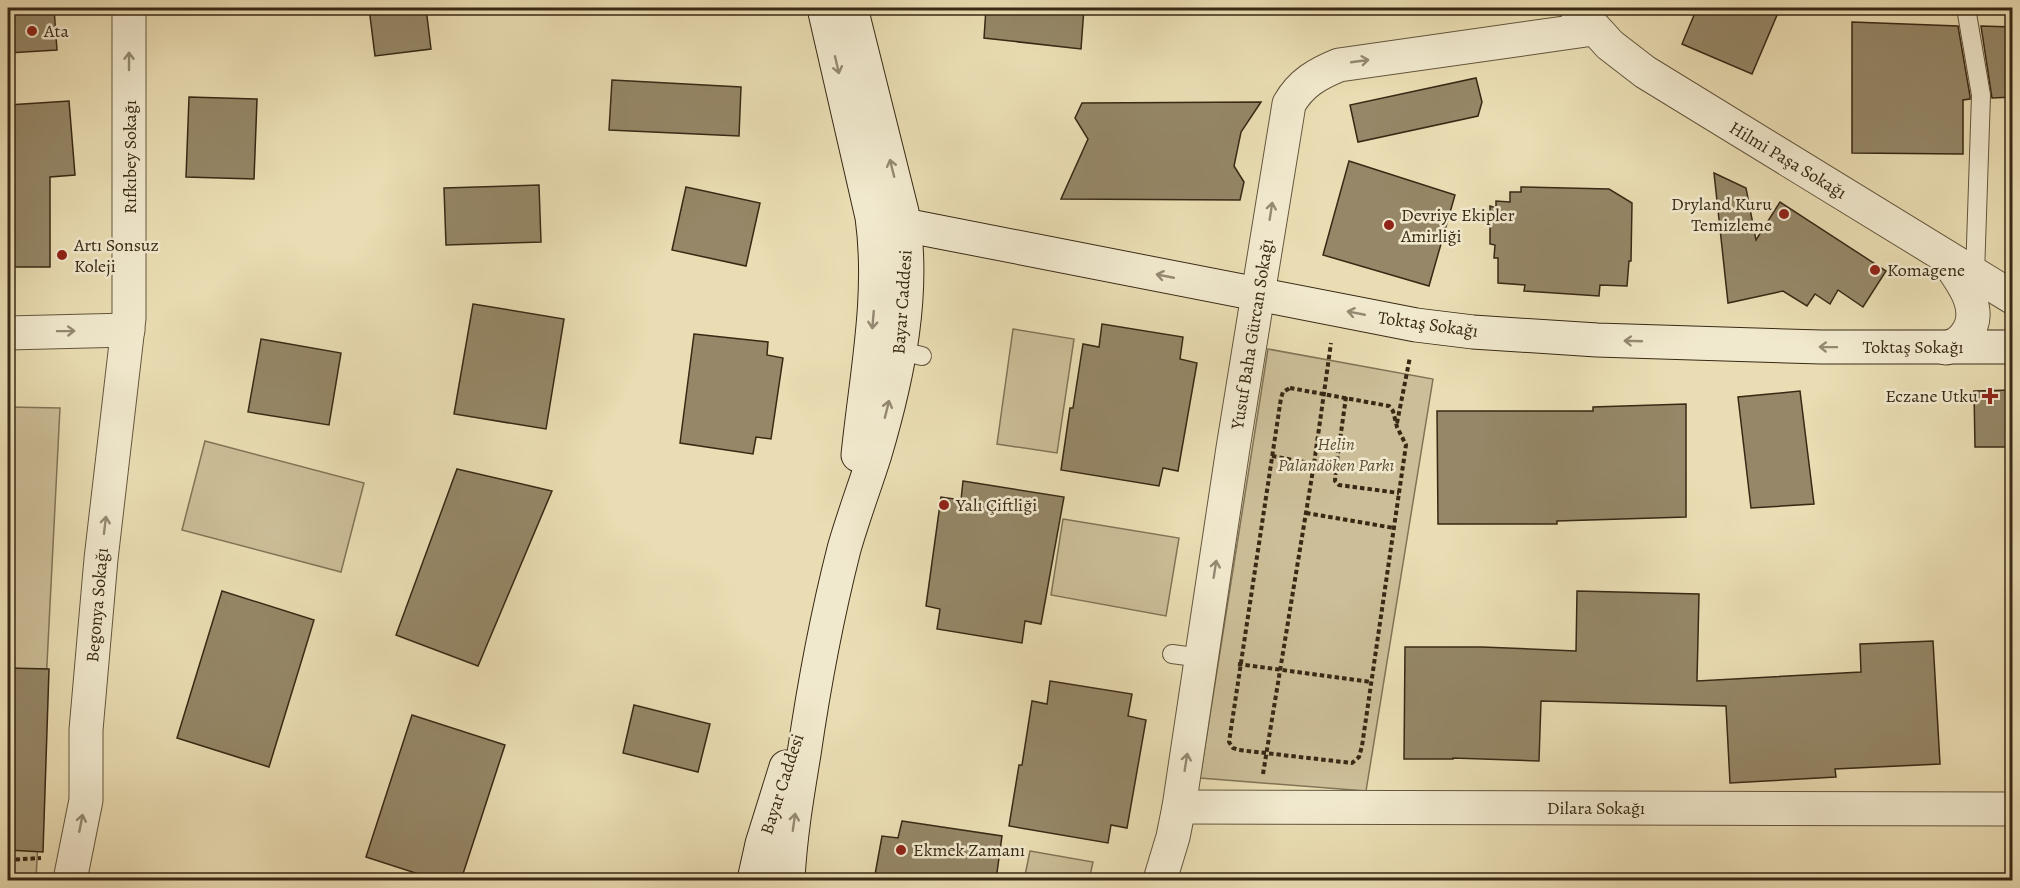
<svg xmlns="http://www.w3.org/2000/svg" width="2020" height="888" font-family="Alegreya,serif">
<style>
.green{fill:#ccbe98;stroke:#827456;stroke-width:1.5}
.building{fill:#958767;stroke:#382915;stroke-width:1.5}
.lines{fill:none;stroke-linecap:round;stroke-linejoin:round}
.lane-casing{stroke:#64563c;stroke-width:20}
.street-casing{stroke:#64563c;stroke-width:35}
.secondary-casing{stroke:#382915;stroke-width:35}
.path{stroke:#382915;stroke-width:4;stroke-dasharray:4.5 3;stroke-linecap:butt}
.lane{stroke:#f1e9ce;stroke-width:18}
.street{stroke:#f1e9ce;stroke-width:33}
.secondary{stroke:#f1e9ce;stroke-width:33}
.oneway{stroke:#948972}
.poi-dot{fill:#8f2418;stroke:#f1e9ce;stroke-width:2}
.labels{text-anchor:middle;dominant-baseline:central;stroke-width:5;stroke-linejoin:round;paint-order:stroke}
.poi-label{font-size:18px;fill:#382915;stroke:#f1e9ce;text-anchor:start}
.street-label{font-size:18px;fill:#382915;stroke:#f1e9ce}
.park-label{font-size:18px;font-style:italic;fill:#5d4e36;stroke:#f1e9ce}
</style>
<rect width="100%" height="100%" fill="#eaddb3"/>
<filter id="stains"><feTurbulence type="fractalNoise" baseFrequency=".00333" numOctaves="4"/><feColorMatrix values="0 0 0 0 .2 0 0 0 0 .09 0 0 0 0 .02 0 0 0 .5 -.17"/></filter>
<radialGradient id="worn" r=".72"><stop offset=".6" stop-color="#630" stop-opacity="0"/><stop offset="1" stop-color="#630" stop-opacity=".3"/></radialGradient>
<!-- green -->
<g class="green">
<path d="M1013 329 1074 339 1057 453 997 444Z"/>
<path d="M1268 349 1433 379 1366 791 1200 778Z"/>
<path d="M8 407 60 408 36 880H8Z"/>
<path d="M205 441 364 483 341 572 182 530Z"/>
<path d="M1063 519 1179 538 1166 616 1051 595Z"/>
<path d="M1030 851 1093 862 1089 880H1024Z"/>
</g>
<!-- building -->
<g class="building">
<path d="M8 8H54L57 50 8 53Z"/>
<path d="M369 8H426L431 49 375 56Z"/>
<path d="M986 8H1084L1081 49 984 38Z"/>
<path d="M1697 8H1780L1752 74 1682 44Z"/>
<path d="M1852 22 1958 26 1970 96V99L1963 100V154L1852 153Z"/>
<path d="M1981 26 2013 27V97L1992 98Z"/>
<path d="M1476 78 1482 102 1478 116 1358 142 1350 105Z"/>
<path d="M612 80 741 87 739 136 609 130Z"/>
<path d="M189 97 257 99 254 179 186 177Z"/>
<path d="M69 101 75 175 50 177V267H8V105Z"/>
<path d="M1261 102 1241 132 1234 166 1244 182 1240 200 1061 199 1088 139 1075 118 1082 103Z"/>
<path d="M1349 161 1455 195 1429 286 1323 255Z"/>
<path d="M1714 173 1746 188 1756 240 1780 202 1886 271 1863 307 1838 290 1830 304 1815 294 1807 306 1783 291 1728 303Z"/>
<path d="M539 185 541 242 446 245 444 188Z"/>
<path d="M686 187 760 203 746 266 672 250Z"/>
<path d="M1521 187 1609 189 1632 203 1631 261H1629L1627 286 1600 285 1599 296 1524 291 1525 285 1498 283V258H1494L1495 245 1490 244V206L1496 208V201L1510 202V192H1521Z"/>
<path d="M473 304 564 319 546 429 454 414Z"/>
<path d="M1102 324 1183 337 1180 359 1197 363 1178 471 1163 468 1159 486 1061 470 1070 408H1073L1083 344 1099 347Z"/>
<path d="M694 334 768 342 767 355 783 358 771 439 756 437 753 454 680 443Z"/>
<path d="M261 339 341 353 329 425 248 412Z"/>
<path d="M2013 390V447H1975L1974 391Z"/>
<path d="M1800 391 1814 504 1751 508 1738 397Z"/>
<path d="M1686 404V517L1557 521V524H1438L1437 411H1593V407Z"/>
<path d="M457 469 552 491 478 666 396 635Z"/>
<path d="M963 481 1064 497 1041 624 1025 621 1022 643 937 629 940 609 926 606 941 497 961 500Z"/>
<path d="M222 591 314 620 269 767 177 738Z"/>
<path d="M1577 591 1699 594 1697 681 1861 672 1860 644 1933 641 1940 764 1835 769 1836 777 1730 783 1726 706 1541 701 1539 761 1453 758V759H1404L1405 647H1482L1576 651Z"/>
<path d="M8 668 49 669 43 852 8 850Z"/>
<path d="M1050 681 1132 694 1128 716 1146 720 1127 828 1111 825 1108 843 1009 826 1019 765H1022L1032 701 1047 704Z"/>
<path d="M634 705 710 724 698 772 623 753Z"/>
<path d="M412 715 505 745 461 880H437L366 857Z"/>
<path d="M902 821 1002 836 996 880H874L882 836 898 838Z"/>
</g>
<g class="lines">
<!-- lane casing -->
<g class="lane-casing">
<g id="lane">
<path d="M1966 8 1981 95 1975 274"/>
<path d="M900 351 922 356"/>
<path d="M1172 654 1202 658"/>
</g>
</g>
<!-- street casing -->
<g class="street-casing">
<g id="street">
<path d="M1576 8 1610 45 1645 72 2012 297"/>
<path d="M8 333 128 330"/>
<path d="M1946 348C1954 346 1960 343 1965 336 1986 311 1961 280 1946 259"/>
<path d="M1179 807 2012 809"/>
<path d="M70 880 86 800V730L101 559 129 318V8"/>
<path d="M1160 880 1173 837 1179 807 1233 448 1289 104C1301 83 1317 74 1339 65L1593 29"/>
</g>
</g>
<!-- secondary casing -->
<g class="secondary-casing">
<g id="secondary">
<path d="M824 8 872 217C883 296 866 376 858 455"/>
<path d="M904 225 1416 325 1473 332 1597 340 1821 347H2012"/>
<path d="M754 880 762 844 786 767"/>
<path d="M788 880C790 838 797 796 804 754 814 685 827 616 844 549 853 517 865 486 875 454 898 376 916 292 902 212L851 8"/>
</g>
</g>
<!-- path -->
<g class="path">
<path d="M1290 388 1389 406 1393 411 1397 427 1406 445 1362 746 1359 757 1352 763 1239 750 1233 748 1229 742 1281 398 1283 392Z"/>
<path d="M1397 423 1410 357"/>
<path d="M1272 456 1336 468 1335 481 1339 485 1399 493"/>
<path d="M1336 468 1346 397"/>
<path d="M1306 513 1394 528"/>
<path d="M8 585 13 597 8 627"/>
<path d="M1238 664 1371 682"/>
<path d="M1263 774 1314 464 1331 343"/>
<path d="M8 860 41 858"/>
</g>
<!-- lane -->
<use href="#lane" class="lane"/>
<!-- street -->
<use href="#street" class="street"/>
<!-- secondary -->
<use href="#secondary" class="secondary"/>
</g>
<!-- one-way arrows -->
<defs><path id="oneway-shaft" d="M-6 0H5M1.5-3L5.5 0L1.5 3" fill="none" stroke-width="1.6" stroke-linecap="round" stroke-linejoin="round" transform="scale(1.5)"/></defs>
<g class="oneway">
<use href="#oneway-shaft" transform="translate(129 61) rotate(-90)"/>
<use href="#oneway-shaft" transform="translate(1360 61) rotate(-8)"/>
<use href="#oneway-shaft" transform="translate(837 65) rotate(77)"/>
<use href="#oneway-shaft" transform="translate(892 168) rotate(-104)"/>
<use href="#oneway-shaft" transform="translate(1271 211) rotate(-81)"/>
<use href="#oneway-shaft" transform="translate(1165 276) rotate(-169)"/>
<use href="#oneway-shaft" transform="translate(1356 313) rotate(-169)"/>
<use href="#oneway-shaft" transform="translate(873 320) rotate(95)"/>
<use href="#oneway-shaft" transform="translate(66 331) rotate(-1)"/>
<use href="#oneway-shaft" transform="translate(1633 341) rotate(-178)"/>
<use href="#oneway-shaft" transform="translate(1828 347) rotate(-179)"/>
<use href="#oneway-shaft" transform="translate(887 409) rotate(-76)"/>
<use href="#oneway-shaft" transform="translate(105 525) rotate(-83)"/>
<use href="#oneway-shaft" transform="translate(1215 569) rotate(-81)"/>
<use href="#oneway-shaft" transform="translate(1186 762) rotate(-81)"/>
<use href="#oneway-shaft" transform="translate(794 822) rotate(-82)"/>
<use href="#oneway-shaft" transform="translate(81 823) rotate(-79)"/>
</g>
<!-- markers -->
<g class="poi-dot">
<circle cx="32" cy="31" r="6"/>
<circle cx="1784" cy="214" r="6"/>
<circle cx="1389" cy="225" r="6"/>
<circle cx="62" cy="255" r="6"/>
<circle cx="1875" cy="270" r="6"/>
<path d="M1987 387h6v6h6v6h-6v6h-6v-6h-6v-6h6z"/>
<circle cx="944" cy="505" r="6"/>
<circle cx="901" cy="850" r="6"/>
</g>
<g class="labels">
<!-- poi labels -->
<g class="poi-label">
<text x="44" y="31">Ata</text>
<text x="1772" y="204" text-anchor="end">Dryland Kuru<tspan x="1772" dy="21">Temizleme</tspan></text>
<text x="1401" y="215">Devriye Ekipler<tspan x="1401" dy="21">Amirliği</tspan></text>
<text x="74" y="245">Artı Sonsuz<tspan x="74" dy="21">Koleji</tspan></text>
<text x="1887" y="270">Komagene</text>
<text x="1978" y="396" text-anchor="end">Eczane Utku</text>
<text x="956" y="505">Yalı Çiftliği</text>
<text x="913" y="850">Ekmek Zamanı</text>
</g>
<!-- street labels -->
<g class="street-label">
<text transform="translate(130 157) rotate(-90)">Rıfkıbey Sokağı</text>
<text transform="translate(1788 160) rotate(31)">Hilmi Paşa Sokağı</text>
<text transform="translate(902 302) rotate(-86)">Bayar Caddesi</text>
<text transform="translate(1428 324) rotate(8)">Toktaş Sokağı</text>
<text transform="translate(1252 334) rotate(-81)">Yusuf Baha Gürcan Sokağı</text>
<text x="1913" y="347">Toktaş Sokağı</text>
<text transform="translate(97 605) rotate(-85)">Begonya Sokağı</text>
<text transform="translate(782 784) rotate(-72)">Bayar Caddesi</text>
<text x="1596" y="808">Dilara Sokağı</text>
</g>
<!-- park labels -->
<g class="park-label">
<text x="1336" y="444">Helin<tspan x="1336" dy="21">Palandöken Parkı</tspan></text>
</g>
</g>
<!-- margin -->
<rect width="2020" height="888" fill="none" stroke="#eaddb3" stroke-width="30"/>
<rect x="9" y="9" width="2002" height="870" fill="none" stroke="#382915" stroke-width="3"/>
<rect x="15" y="15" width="1990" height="858" fill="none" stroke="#382915" stroke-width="1.5"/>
<rect width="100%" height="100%" filter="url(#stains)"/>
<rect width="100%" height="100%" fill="url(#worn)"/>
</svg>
